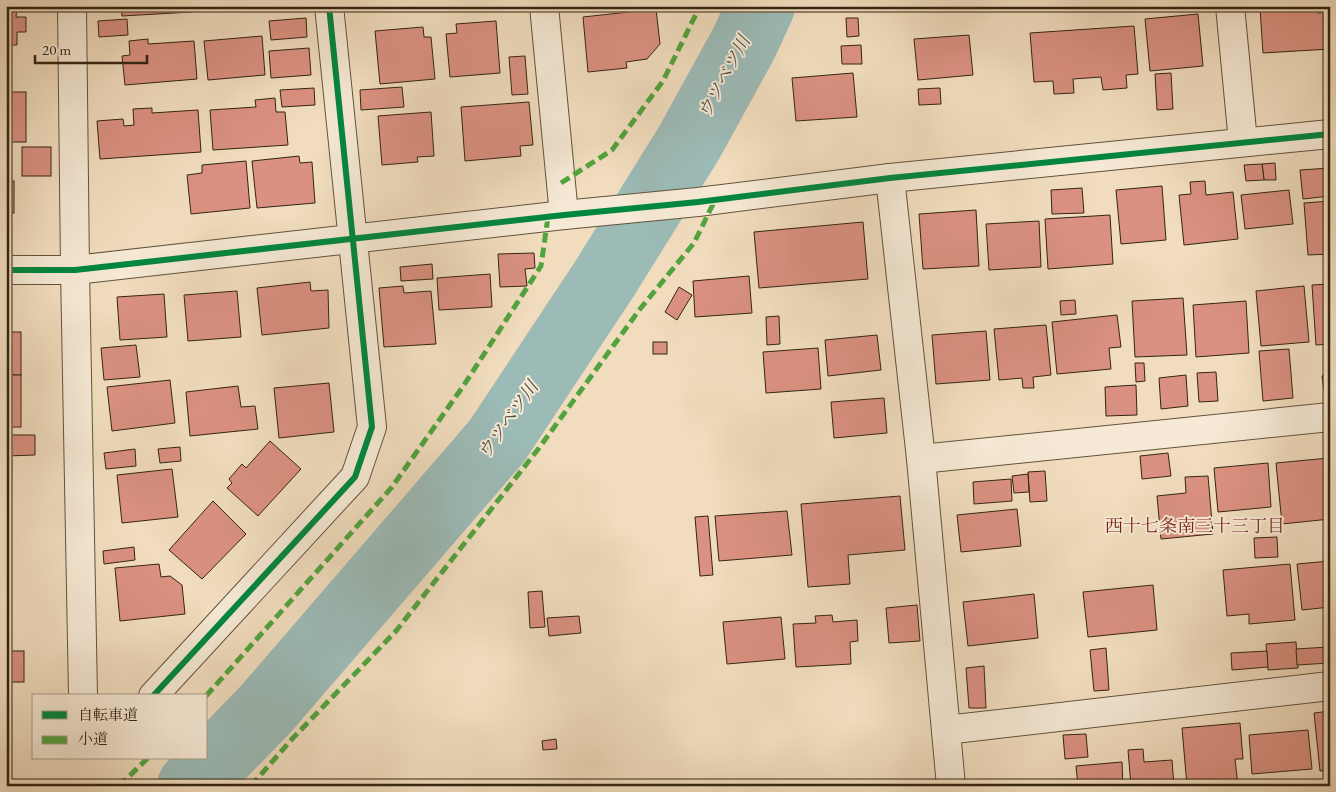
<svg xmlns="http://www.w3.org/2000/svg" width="1336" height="792" viewBox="0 0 1336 792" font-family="'EB Garamond','Noto Serif JP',serif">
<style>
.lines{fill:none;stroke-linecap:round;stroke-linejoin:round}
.river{stroke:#9cbbb7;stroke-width:68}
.building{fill:#db9181;stroke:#332512}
.minor-casing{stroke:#62533d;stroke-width:30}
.minor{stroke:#f6e9d5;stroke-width:28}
.quiet{stroke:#52a33f;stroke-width:5;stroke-dasharray:10 5;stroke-linecap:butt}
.cycleway-casing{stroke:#f6e9d5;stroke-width:9}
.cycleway{stroke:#00873e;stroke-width:6}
.labels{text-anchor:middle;stroke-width:4;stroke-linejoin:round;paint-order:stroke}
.water-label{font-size:18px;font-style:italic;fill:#525244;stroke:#f6e9d5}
.neighbourhood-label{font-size:18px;fill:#7a1f14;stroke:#f6e9d5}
</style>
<rect width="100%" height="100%" fill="#f1ddbe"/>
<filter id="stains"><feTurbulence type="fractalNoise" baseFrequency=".004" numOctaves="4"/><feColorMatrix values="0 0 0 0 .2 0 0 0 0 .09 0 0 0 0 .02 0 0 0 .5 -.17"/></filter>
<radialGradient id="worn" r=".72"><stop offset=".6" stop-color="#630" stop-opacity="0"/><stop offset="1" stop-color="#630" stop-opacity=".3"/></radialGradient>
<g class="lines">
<path class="river" d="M 191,786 L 265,710 L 497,441 L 605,278 L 689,143 L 744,43 L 761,6"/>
</g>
<g class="building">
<path d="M 6,6 L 17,6 L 16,17 L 26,17 L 26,32 L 17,32 L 17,45 L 6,45 Z"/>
<path d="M 121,6 L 192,6 L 192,12 L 122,16 Z"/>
<path d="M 206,6 L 242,6 L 206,9 Z"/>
<path d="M 579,6 L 602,6 L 603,9 L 580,11 Z"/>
<path d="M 1289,6 L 1317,6 L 1318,13 L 1330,12 L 1330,49 L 1263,53 L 1260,8 Z"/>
<path d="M 656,9 L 660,44 L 647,59 L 626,62 L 627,68 L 588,72 L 583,17 Z"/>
<path d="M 1198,14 L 1203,66 L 1150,71 L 1145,19 Z"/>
<path d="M 306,18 L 307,37 L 271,40 L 269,21 Z"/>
<path d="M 846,18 L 858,18 L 859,36 L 847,37 Z"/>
<path d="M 127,19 L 128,35 L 99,37 L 98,21 Z"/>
<path d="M 496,21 L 500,73 L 450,77 L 446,34 L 457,33 L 456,24 Z"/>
<path d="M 1134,26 L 1138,74 L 1126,75 L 1127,88 L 1103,90 L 1101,77 L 1073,79 L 1074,93 L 1054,94 L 1053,81 L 1034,82 L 1030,33 Z"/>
<path d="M 423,27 L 424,37 L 431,37 L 435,79 L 380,84 L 375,31 Z"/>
<path d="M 969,35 L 973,75 L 918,80 L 914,39 Z"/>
<path d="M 262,36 L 265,75 L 208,80 L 204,41 Z"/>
<path d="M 148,39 L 148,44 L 194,41 L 197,79 L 125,85 L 122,56 L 130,55 L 129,41 Z"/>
<path d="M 861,45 L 862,64 L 842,64 L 841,46 Z"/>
<path d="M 309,48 L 311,75 L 271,78 L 269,51 Z"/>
<path d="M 525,56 L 528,94 L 512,95 L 509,57 Z"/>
<path d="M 853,73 L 857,117 L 796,121 L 792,78 Z"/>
<path d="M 1171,73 L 1173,109 L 1157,110 L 1155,74 Z"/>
<path d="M 402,87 L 404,107 L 361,110 L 360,90 Z"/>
<path d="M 314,88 L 315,105 L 282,107 L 280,90 Z"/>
<path d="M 940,88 L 941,104 L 919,105 L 918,89 Z"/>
<rect x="6" y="92" width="20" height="50"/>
<path d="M 275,98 L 276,112 L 285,112 L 288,145 L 213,150 L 210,110 L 256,107 L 255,100 Z"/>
<path d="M 529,102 L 533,145 L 520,146 L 521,156 L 465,161 L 461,107 Z"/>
<path d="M 152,108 L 152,113 L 198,110 L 201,152 L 100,159 L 97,121 L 123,119 L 124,126 L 134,125 L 133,109 Z"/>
<path d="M 431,112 L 434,156 L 417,157 L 418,162 L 382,165 L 378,116 Z"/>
<rect x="22" y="147" width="29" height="29"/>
<path d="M 299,156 L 300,163 L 312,162 L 315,203 L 257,208 L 252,161 Z"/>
<path d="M 246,161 L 250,208 L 191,214 L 187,175 L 202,173 L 202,165 Z"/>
<path d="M 1275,163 L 1276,180 L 1264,180 L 1262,164 Z"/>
<path d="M 1262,164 L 1264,180 L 1246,181 L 1244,165 Z"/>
<path d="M 1330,168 L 1330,196 L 1303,199 L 1300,170 Z"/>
<rect x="6" y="181" width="8" height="32"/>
<path d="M 1205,181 L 1206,195 L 1233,192 L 1238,239 L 1184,245 L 1179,195 L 1191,194 L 1190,182 Z"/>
<path d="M 1162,186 L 1166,240 L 1121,244 L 1116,190 Z"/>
<path d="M 1082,188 L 1084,213 L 1052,214 L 1051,190 Z"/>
<path d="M 1289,190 L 1293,224 L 1245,229 L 1241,195 Z"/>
<path d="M 1330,201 L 1330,254 L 1308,255 L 1304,203 Z"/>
<path d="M 976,210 L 979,266 L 923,269 L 919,214 Z"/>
<path d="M 1110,215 L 1113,264 L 1048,269 L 1045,219 Z"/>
<path d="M 1039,221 L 1041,267 L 989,270 L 986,224 Z"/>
<path d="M 863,222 L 868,279 L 759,288 L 754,232 Z"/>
<path d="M 534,253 L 535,268 L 525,269 L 527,286 L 500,287 L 498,254 Z"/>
<path d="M 432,264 L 433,279 L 401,281 L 400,267 Z"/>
<path d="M 490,274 L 492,307 L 439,310 L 437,278 Z"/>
<path d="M 749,276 L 752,313 L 695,317 L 693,281 Z"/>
<path d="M 310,282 L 311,291 L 328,290 L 329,328 L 262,335 L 257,288 Z"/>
<path d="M 1330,284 L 1330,344 L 1316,345 L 1312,285 Z"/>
<path d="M 403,286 L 404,293 L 431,291 L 436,344 L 384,347 L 379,288 Z"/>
<path d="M 1304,286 L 1309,342 L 1261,346 L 1256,291 Z"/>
<path d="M 679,287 L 692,295 L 677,320 L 665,312 Z"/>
<path d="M 237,291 L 241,337 L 188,341 L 184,295 Z"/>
<path d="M 164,294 L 167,337 L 120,340 L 117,297 Z"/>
<path d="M 1183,298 L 1187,355 L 1135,357 L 1132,301 Z"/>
<path d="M 1075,300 L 1076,314 L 1061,315 L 1060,301 Z"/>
<path d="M 1246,301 L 1249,353 L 1196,357 L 1193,305 Z"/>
<path d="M 1117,315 L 1121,347 L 1109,348 L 1111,369 L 1057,374 L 1052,322 Z"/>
<path d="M 779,316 L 780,344 L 767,345 L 766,317 Z"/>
<path d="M 1046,325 L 1051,375 L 1033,377 L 1034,388 L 1023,388 L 1022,378 L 999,380 L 994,329 Z"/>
<path d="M 986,331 L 990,380 L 936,384 L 932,335 Z"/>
<rect x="6" y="332" width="15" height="43"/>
<path d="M 877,335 L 881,370 L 828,376 L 825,340 Z"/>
<rect x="653" y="342" width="14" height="12"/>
<path d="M 136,345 L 140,377 L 104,380 L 101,348 Z"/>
<path d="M 818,348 L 821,389 L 766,393 L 763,352 Z"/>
<path d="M 1289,349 L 1293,398 L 1263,401 L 1259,351 Z"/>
<path d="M 1135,363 L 1144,363 L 1145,381 L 1136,382 Z"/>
<path d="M 1216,372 L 1218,401 L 1199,402 L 1197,373 Z"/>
<rect x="6" y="375" width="15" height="52"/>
<path d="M 1186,375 L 1188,406 L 1161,409 L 1159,378 Z"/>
<path d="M 1330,375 L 1330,402 L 1326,403 L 1322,376 Z"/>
<path d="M 170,380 L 175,423 L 112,431 L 107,387 Z"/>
<path d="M 329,383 L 334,432 L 279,438 L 274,388 Z"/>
<path d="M 1136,385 L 1137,415 L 1106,416 L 1105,387 Z"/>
<path d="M 238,386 L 241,407 L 255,406 L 258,429 L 190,436 L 186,392 Z"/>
<path d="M 884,398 L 887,433 L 834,438 L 831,402 Z"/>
<path d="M 6,435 L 35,435 L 35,455 L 6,456 Z"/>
<path d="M 270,441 L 301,469 L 258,516 L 227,488 L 232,483 L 229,479 L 242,464 L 246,468 Z"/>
<path d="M 180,447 L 181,461 L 160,463 L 158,449 Z"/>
<path d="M 135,449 L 136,466 L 106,469 L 104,453 Z"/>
<path d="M 1168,453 L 1171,476 L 1142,479 L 1140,456 Z"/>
<path d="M 1329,458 L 1330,519 L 1282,524 L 1276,463 Z"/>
<path d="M 6,461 L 12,461 L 11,509 L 6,509 Z"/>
<path d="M 1268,463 L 1271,507 L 1218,512 L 1214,468 Z"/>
<path d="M 172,469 L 178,517 L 122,523 L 117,475 Z"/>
<path d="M 1045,471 L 1047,501 L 1030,502 L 1028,472 Z"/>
<path d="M 1028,474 L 1029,492 L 1014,493 L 1012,476 Z"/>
<path d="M 1208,476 L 1213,534 L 1161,539 L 1157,496 L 1186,493 L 1185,477 Z"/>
<path d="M 1011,479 L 1012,501 L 974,504 L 973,482 Z"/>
<path d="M 900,496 L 905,550 L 848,555 L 850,584 L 808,587 L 801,504 Z"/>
<path d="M 213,501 L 246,534 L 202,579 L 169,550 Z"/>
<path d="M 1017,509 L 1021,546 L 961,552 L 957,515 Z"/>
<path d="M 787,511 L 792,555 L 719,561 L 715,516 Z"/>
<path d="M 708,516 L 713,575 L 700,576 L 695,517 Z"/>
<path d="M 1277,537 L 1278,557 L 1255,558 L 1254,538 Z"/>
<path d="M 134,547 L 135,560 L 104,564 L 103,551 Z"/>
<path d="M 1330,561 L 1330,607 L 1302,610 L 1297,564 Z"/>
<path d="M 159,564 L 161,577 L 170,576 L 182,585 L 185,614 L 120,621 L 115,568 Z"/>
<path d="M 1290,564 L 1295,620 L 1249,624 L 1249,614 L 1227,616 L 1223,570 Z"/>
<path d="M 1153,585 L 1157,630 L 1088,637 L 1083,592 Z"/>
<path d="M 542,591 L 545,627 L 530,628 L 528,592 Z"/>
<path d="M 1034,594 L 1038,638 L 968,646 L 963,602 Z"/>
<path d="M 917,605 L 920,641 L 889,643 L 886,608 Z"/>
<path d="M 832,615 L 833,622 L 857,620 L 858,641 L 850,642 L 851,664 L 796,667 L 793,624 L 816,623 L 815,616 Z"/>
<path d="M 579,616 L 581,633 L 549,636 L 547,618 Z"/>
<path d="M 781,617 L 785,659 L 727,664 L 723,622 Z"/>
<path d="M 1296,642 L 1298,668 L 1268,670 L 1266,644 Z"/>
<path d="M 1328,647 L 1329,663 L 1297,665 L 1296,649 Z"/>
<path d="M 1106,648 L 1109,690 L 1094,691 L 1090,650 Z"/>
<rect x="6" y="651" width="18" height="31"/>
<path d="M 1267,651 L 1268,667 L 1232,670 L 1231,653 Z"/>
<path d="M 984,666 L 986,708 L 969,708 L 966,668 Z"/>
<path d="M 1330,711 L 1330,770 L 1320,771 L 1314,713 Z"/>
<path d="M 1240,723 L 1243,759 L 1235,759 L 1238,786 L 1187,786 L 1182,728 Z"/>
<path d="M 1308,730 L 1312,769 L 1252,774 L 1249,735 Z"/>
<path d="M 1086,734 L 1088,757 L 1065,759 L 1063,735 Z"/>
<path d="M 556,739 L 557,749 L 543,750 L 542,741 Z"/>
<path d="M 1143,749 L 1144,762 L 1172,760 L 1174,786 L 1131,786 L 1128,750 Z"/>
<path d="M 1122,762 L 1123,786 L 1078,786 L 1076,766 Z"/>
</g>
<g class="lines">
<g class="minor-casing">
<g id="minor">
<path d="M 72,6 L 75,270 L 83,696"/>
<path d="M 544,6 L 564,215"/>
<path d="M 1230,6 L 1243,142"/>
<path d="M 890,178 L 921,459 L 951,786"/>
<path d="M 6,270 L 75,270 L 564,215 L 698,202 L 890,178 L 1330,134"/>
<path d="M 921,459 L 1330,417"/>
<path d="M 153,696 L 355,477 L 372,427 L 329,6"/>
<path d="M 946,730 L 1330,686"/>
</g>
</g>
<use href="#minor" class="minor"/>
<g class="quiet">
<path d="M 561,183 L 612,150 L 663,81 L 700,6"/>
<path d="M 206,696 L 392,487 L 464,385 L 541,266 L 548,217"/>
<path d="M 119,786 L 148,758"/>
<path d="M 251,786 L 292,739 L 396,631 L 539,448 L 640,309 L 694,243 L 715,200"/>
</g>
<g class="cycleway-casing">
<g id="cycleway">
<path d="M 6,270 L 75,270 L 564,215 L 698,202 L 890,178 L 1330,134"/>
<path d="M 153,696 L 355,477 L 372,427 L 329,6"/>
</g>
</g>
<use href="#cycleway" class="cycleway"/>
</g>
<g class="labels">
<g class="water-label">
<text transform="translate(724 77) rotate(-62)" y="6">ウツベツ川</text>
<text transform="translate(508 420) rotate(-55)" y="6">ウツベツ川</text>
</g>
<g class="neighbourhood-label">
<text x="1195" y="532">西十七条南三十三丁目</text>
</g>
</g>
<rect width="1336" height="792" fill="none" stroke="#f1ddbe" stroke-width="25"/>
<rect x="8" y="8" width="1321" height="777" fill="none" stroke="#332512" stroke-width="2.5"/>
<rect x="12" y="12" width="1311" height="767" fill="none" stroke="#332512"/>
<rect x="32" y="694" width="175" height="65" fill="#f6e9d5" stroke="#a89b87"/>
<rect x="42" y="711" width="25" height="8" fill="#00873e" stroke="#a89b87"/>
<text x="78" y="720" font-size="15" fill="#332512">自転車道</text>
<rect x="42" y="736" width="25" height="8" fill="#52a33f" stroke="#a89b87"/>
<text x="78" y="744" font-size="15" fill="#332512">小道</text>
<path d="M35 55v8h112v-8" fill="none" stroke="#332512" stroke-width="2.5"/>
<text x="42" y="55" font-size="15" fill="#332512" stroke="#f6e9d5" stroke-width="4" paint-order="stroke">20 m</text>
<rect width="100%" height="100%" filter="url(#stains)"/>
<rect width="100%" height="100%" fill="url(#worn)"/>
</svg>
